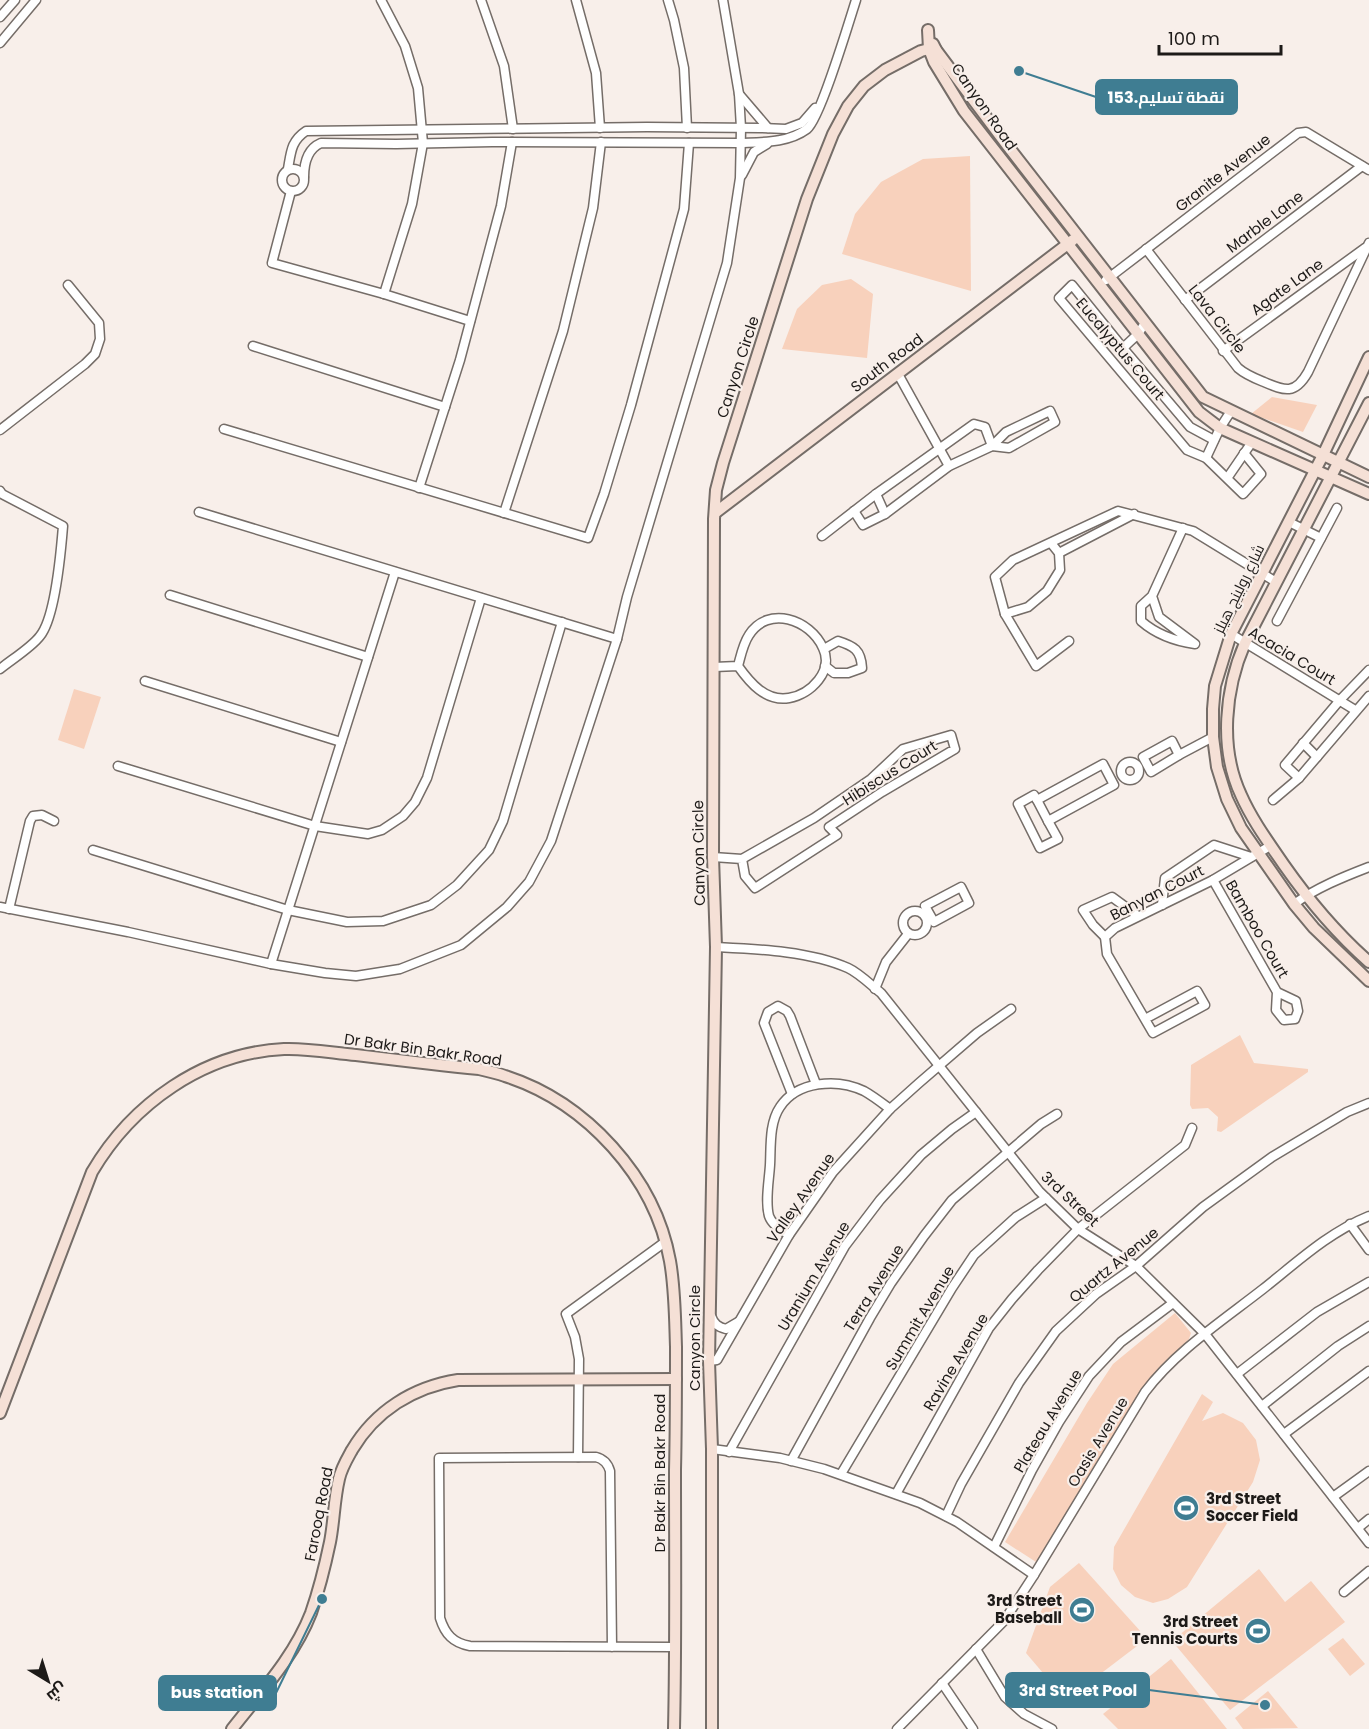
<svg xmlns="http://www.w3.org/2000/svg" width="1369" height="1729" viewBox="0 0 1369 1729" font-family="Poppins,Cairo,sans-serif">
<style>
.green{fill:#f8d1bc}
.lines{fill:none;stroke-linecap:round;stroke-linejoin:round}
.street-casing{stroke:#756d68;stroke-width:11}
.secondary-casing{stroke:#756d68;stroke-width:14}
.street{stroke:#fff;stroke-width:8}
.secondary{stroke:#f5e0d6;stroke-width:10}
.labels{text-anchor:middle;stroke-width:4.5;stroke-linejoin:round;paint-order:stroke}
.street-label{font-size:15px;fill:#1d1a18;stroke:#f8efea}
.poi-label{font-size:15px;font-weight:bold;fill:#1d1a18;stroke:#f8efea;text-anchor:end}
.leader{fill:none;stroke:#3f7d92;stroke-width:2}
.callout-dot{fill:#3f7d92;stroke:#f8efea;stroke-width:2}
.callout{fill:#3f7d92;stroke:#3f7d92;stroke-width:2}
.callout-label{font-size:16px;text-anchor:middle;font-weight:bold;fill:#fff}
</style>
<rect width="100%" height="100%" fill="#f8efea"/>
<g class="green">
<path d="M 970,156 L 971,291 L 842,254 L 855,214 L 881,182 L 923,159 Z"/>
<path d="M 851,279 L 873,294 L 867,358 L 782,349 L 797,309 L 822,285 Z"/>
<path d="M 1272,397 L 1317,405 L 1303,432 L 1251,414 Z"/>
<path d="M 74,689 L 101,697 L 84,749 L 58,740 Z"/>
<path d="M 1240,1035 L 1254,1063 L 1308,1069 L 1308,1072 L 1221,1132 L 1217,1131 L 1218,1117 L 1208,1108 L 1192,1109 L 1190,1105 L 1191,1065 Z"/>
<path d="M 1175,1313 L 1191,1333 L 1189,1339 L 1148,1381 L 1036,1562 L 1005,1542 L 1087,1403 L 1113,1364 Z"/>
<path d="M 1202,1394 L 1213,1402 L 1202,1421 L 1223,1413 L 1243,1423 L 1256,1440 L 1260,1460 L 1253,1482 L 1187,1587 L 1168,1599 L 1153,1603 L 1135,1597 L 1121,1585 L 1113,1569 L 1114,1547 Z"/>
<path d="M 1079,1563 L 1142,1633 L 1141,1643 L 1066,1700 L 1026,1653 L 1050,1587 Z"/>
<path d="M 1259,1569 L 1285,1602 L 1311,1581 L 1345,1622 L 1230,1710 L 1172,1641 Z"/>
<path d="M 1343,1638 L 1365,1664 L 1350,1676 L 1328,1649 Z"/>
<path d="M 1171,1659 L 1227,1729 L 1118,1729 L 1103,1714 Z"/>
<path d="M 1268,1691 L 1298,1728 L 1243,1729 L 1235,1718 Z"/>
</g>
<g class="lines">
<g class="street-casing">
<g id="street">
<path d="M 381,0 L 405,46 L 418,88 L 423,143 L 412,204 L 384,294"/>
<path d="M 481,0 L 504,66 L 513,129"/>
<path d="M 576,0 L 596,73 L 600,128"/>
<path d="M 668,0 L 674,20 L 684,68 L 687,128"/>
<path d="M 0,17 L 15,0"/>
<path d="M 0,43 L 36,0"/>
<path d="M 739,94 L 768,128"/>
<circle cx="293" cy="180" r="11"/>
<path d="M 288,169 C 291,152 291,141 306,131 L 647,127 L 761,128 L 786,129 L 802,123 L 815,108"/>
<path d="M 742,175 L 754,152 L 767,144"/>
<path d="M 304,177 C 304,163 307,149 321,143 L 396,144 L 492,142 L 740,143 C 763,142 788,143 807,129 C 820,119 849,22 856,0"/>
<path d="M 291,191 L 272,263 L 384,294 L 470,321"/>
<path d="M 1146,249 L 1238,368 C 1246,375 1254,378 1264,382 C 1285,391 1295,395 1308,372 L 1369,243"/>
<path d="M 1106,280 L 1298,133 L 1306,132 L 1369,170"/>
<path d="M 1185,300 L 1362,166"/>
<path d="M 253,346 L 445,407"/>
<path d="M 1123,348 L 1138,334 L 1145,323"/>
<path d="M 1223,351 L 1365,248"/>
<path d="M 898,374 L 949,466"/>
<path d="M 224,429 L 588,538 L 604,494 L 631,405 L 684,209 L 689,143"/>
<path d="M 0,430 L 85,364 L 95,354 L 100,339 L 99,323 L 68,285"/>
<path d="M 1214,440 L 1190,427 L 1123,348 L 1072,285 L 1059,298 L 1187,450 L 1206,458 L 1243,494 L 1261,474 L 1244,453"/>
<path d="M 1206,458 L 1220,428 L 1231,411"/>
<path d="M 1228,477 L 1252,442"/>
<path d="M 419,488 L 460,360 L 501,206 L 512,142"/>
<path d="M 0,491 L 2,494 L 63,526 C 61,551 55,618 40,636 C 32,647 11,660 0,669"/>
<path d="M 876,494 L 885,514"/>
<path d="M 854,511 L 863,525 L 885,514 L 949,466 L 992,446 L 1006,432 L 1050,411 L 1055,422 L 1009,448 L 992,446"/>
<path d="M 199,512 L 617,639"/>
<path d="M 504,513 L 563,331 L 593,208 L 601,142"/>
<path d="M 1289,522 L 1321,538"/>
<path d="M 822,536 L 876,494 L 974,424 L 985,427 L 992,446"/>
<path d="M 1059,553 L 1134,514"/>
<path d="M 170,595 L 368,657"/>
<path d="M 1152,596 L 1159,617 L 1195,644 C 1174,641 1157,635 1141,621 L 1141,606 L 1152,596 L 1183,528"/>
<path d="M 1005,614 L 1028,607 L 1047,591 L 1060,570 L 1059,553 L 1051,543"/>
<path d="M 1277,621 L 1337,508"/>
<path d="M 1231,634 L 1355,710"/>
<path d="M 1069,641 L 1036,666 L 1005,614 L 995,577 L 1013,560 L 1118,511 L 1193,531 L 1276,582"/>
<path d="M 824,649 L 838,641 C 854,646 861,650 862,668 L 848,673 L 834,673 L 825,666"/>
<path d="M 714,667 L 738,666 C 750,683 766,702 789,698 C 811,694 834,671 823,648 C 810,619 768,605 749,635 C 743,644 741,655 738,666"/>
<path d="M 145,681 L 341,742"/>
<path d="M 1172,741 L 1179,755 L 1151,772 L 1143,757 Z"/>
<path d="M 1303,743 L 1317,757"/>
<path d="M 1179,755 L 1213,737"/>
<circle cx="1130" cy="771" r="9"/>
<path d="M 1103,764 L 1114,785 L 1048,821 L 1037,800 Z"/>
<path d="M 118,766 L 315,826 L 368,834 L 382,830 L 403,816 L 415,802 L 427,778 L 481,598"/>
<path d="M 1299,778 L 1285,765 L 1340,700 L 1369,670"/>
<path d="M 1037,800 L 1034,795 L 1018,804 L 1040,848 L 1058,839 L 1048,821"/>
<path d="M 1273,800 L 1299,778 L 1369,696"/>
<path d="M 93,850 L 288,910 L 347,922 L 383,921 L 431,905 L 457,885 L 489,850 L 503,821 L 562,622"/>
<path d="M 713,857 L 742,859 L 745,876 L 755,888 L 837,835 L 829,827 L 882,792 L 955,749 L 951,735 L 903,749 L 871,779 L 814,818 L 742,859"/>
<path d="M 1213,880 L 1277,992 L 1276,1010 L 1284,1020 L 1295,1019 L 1298,1011 L 1296,1001 L 1277,992"/>
<path d="M 961,887 L 969,903 L 934,922 L 925,906 Z"/>
<path d="M 1294,904 C 1316,888 1343,877 1369,867"/>
<path d="M 1162,905 L 1165,878 L 1214,845 L 1251,857"/>
<path d="M 0,907 L 128,932 L 271,964 L 325,973 L 356,976 L 400,969 L 461,945 L 507,907 L 529,882 L 551,841 L 617,639 L 627,597 L 727,263 L 740,178 L 741,128 L 739,94 L 723,0"/>
<path d="M 9,909 L 30,821 L 33,816 L 42,815 L 54,821"/>
<circle cx="915" cy="923" r="12"/>
<path d="M 1105,937 L 1093,925 L 1083,910 L 1112,897 L 1138,916"/>
<path d="M 716,947 C 757,949 810,951 848,968 C 859,973 871,985 881,993 L 1039,1191 L 1078,1229 L 1136,1266 L 1205,1334 L 1369,1543"/>
<path d="M 271,964 L 395,572"/>
<path d="M 875,989 L 886,962 L 908,934"/>
<path d="M 1145,1019 L 1197,991 L 1205,1005 L 1153,1033 L 1107,954 L 1105,937 L 1115,928 L 1213,880 L 1270,846"/>
<path d="M 792,1094 L 764,1023 L 768,1012 L 778,1006 L 787,1011 L 790,1016 L 816,1084"/>
<path d="M 1350,1224 L 1369,1250"/>
<path d="M 789,1235 C 782,1230 772,1225 769,1216 C 765,1201 769,1181 770,1165 C 771,1147 769,1123 780,1107 C 797,1081 837,1078 864,1091 C 873,1096 882,1103 890,1109"/>
<path d="M 711,1316 C 714,1324 718,1327 726,1329 L 738,1322"/>
<path d="M 709,1361 L 717,1360 L 789,1235 L 833,1172 L 890,1109 L 919,1083 L 977,1033 L 1011,1009"/>
<path d="M 1237,1374 L 1317,1312 L 1369,1282"/>
<path d="M 1262,1406 L 1338,1346 L 1369,1326"/>
<path d="M 1284,1434 L 1369,1371"/>
<path d="M 712,1449 L 780,1458 L 824,1469 L 920,1503 L 957,1522 L 1034,1575"/>
<path d="M 729,1452 L 845,1246 L 880,1200 L 921,1155 L 952,1129 L 976,1112"/>
<path d="M 578,1457 L 579,1359 L 575,1337 L 566,1314 L 665,1242"/>
<path d="M 791,1461 L 870,1318 L 891,1283 L 924,1236 L 952,1200 L 1041,1124 L 1057,1114"/>
<path d="M 841,1474 L 952,1288 L 974,1255 L 1016,1217 L 1046,1198"/>
<path d="M 896,1494 L 989,1328 L 1012,1299 L 1038,1270 L 1078,1229 L 1185,1145 L 1192,1128"/>
<path d="M 1333,1497 L 1369,1471"/>
<path d="M 946,1516 L 961,1484 L 1019,1383 L 1056,1331 L 1096,1294 L 1136,1266 L 1203,1207 L 1272,1157 L 1347,1112 L 1369,1103"/>
<path d="M 1358,1528 L 1369,1519"/>
<path d="M 994,1547 L 1032,1470 L 1059,1422 L 1089,1376 L 1121,1342 L 1173,1303"/>
<path d="M 1344,1592 L 1369,1571"/>
<path d="M 612,1647 L 610,1471 C 608,1464 604,1459 596,1457 L 439,1458 L 440,1618 C 445,1634 453,1643 470,1646 L 674,1647"/>
<path d="M 976,1649 L 1005,1697 L 1024,1714 L 1052,1729"/>
<path d="M 942,1683 L 973,1729"/>
<path d="M 897,1729 L 1004,1621 L 1034,1575 L 1145,1392 C 1176,1351 1222,1321 1263,1289 C 1296,1263 1329,1232 1369,1216"/>
</g>
</g>
<g class="secondary-casing">
<g id="secondary">
<path d="M 928,30 L 929,49 L 934,62 L 964,111 L 1199,412 L 1220,428 L 1369,494"/>
<path d="M 933,44 L 936,50 L 1007,145 L 1203,397 L 1369,477"/>
<path d="M 1369,357 L 1323,455 L 1231,634 L 1215,686 L 1213,709 L 1213,737 L 1217,767 L 1227,799 L 1241,828 L 1294,904 L 1314,928 L 1369,981"/>
<path d="M 1369,403 L 1245,643 C 1225,689 1219,748 1241,795 C 1252,820 1269,843 1284,865 C 1310,902 1335,932 1369,962"/>
<path d="M 715,513 L 1073,240"/>
<path d="M 0,1413 L 92,1172 C 132,1104 203,1053 284,1049 C 308,1048 333,1053 356,1055 C 397,1060 438,1065 479,1069 C 488,1071 497,1073 505,1076 C 586,1102 655,1177 670,1261 C 675,1289 675,1318 676,1347 C 676,1388 676,1429 675,1470 C 675,1556 676,1643 674,1729"/>
<path d="M 232,1729 C 261,1692 294,1657 311,1613 C 319,1590 325,1566 330,1542 C 334,1522 334,1500 339,1479 C 341,1469 347,1459 352,1450 C 375,1411 413,1387 458,1380 L 676,1379"/>
<path d="M 712,1729 L 712,1449 L 709,1361 L 716,947 L 713,857 L 714,519 L 716,490 L 723,463 L 807,199 L 833,134 L 848,106 L 864,86 L 885,70 L 921,51 L 929,49 L 936,50"/>
</g>
</g>
<use href="#street" class="street"/>
<use href="#secondary" class="secondary"/>
</g>
<defs>
<g id="stadium-disc" transform="scale(1.35)"><circle r="9.5" fill="#3f7d92" stroke="#f8efea"/><path d="M0-5a6.5 5 0 1 0 0 10a6.5 5 0 1 0 0-10ZM-3.5-1.8h7v3.6h-7Z" fill="#fff"/></g>
</defs>
<g fill-rule="evenodd">
<use href="#stadium-disc" x="1186" y="1508"/>
<use href="#stadium-disc" x="1082" y="1610"/>
<use href="#stadium-disc" x="1258" y="1631"/>
</g>
<g class="labels">
<g class="street-label">
<text transform="translate(984 107) rotate(55)" y="5">Canyon Road</text>
<text transform="translate(1223 173) rotate(-38)" y="5">Granite Avenue</text>
<text transform="translate(1265 222) rotate(-37)" y="5">Marble Lane</text>
<text transform="translate(1287 287) rotate(-36)" y="5">Agate Lane</text>
<text transform="translate(1217 319) rotate(52)" y="5">Lava Circle</text>
<text transform="translate(1120 349) rotate(50)" y="5">Eucalyptus Court</text>
<text transform="translate(887 363) rotate(-37)" y="5">South Road</text>
<text transform="translate(738 367) rotate(-72)" y="5">Canyon Circle</text>
<text transform="translate(1239 589) rotate(-64)" y="5">شارع رولينج هيلز</text>
<text transform="translate(1292 656) rotate(31)" y="5">Acacia Court</text>
<text transform="translate(890 773) rotate(-32)" y="5">Hibiscus Court</text>
<text transform="translate(699 853) rotate(-91)" y="5">Canyon Circle</text>
<text transform="translate(1157 893) rotate(-27)" y="5">Banyan Court</text>
<text transform="translate(1257 929) rotate(60)" y="5">Bamboo Court</text>
<text transform="translate(423 1050) rotate(8)" y="5">Dr Bakr Bin Bakr Road</text>
<text transform="translate(801 1198) rotate(-55)" y="5">Valley Avenue</text>
<text transform="translate(1070 1199) rotate(43)" y="5">3rd Street</text>
<text transform="translate(1114 1265) rotate(-39)" y="5">Quartz Avenue</text>
<text transform="translate(814 1276) rotate(-59)" y="5">Uranium Avenue</text>
<text transform="translate(874 1288) rotate(-58)" y="5">Terra Avenue</text>
<text transform="translate(920 1318) rotate(-59)" y="5">Summit Avenue</text>
<text transform="translate(695 1338) rotate(-90)" y="5">Canyon Circle</text>
<text transform="translate(956 1362) rotate(-59)" y="5">Ravine Avenue</text>
<text transform="translate(1048 1421) rotate(-59)" y="5">Plateau Avenue</text>
<text transform="translate(1098 1442) rotate(-59)" y="5">Oasis Avenue</text>
<text transform="translate(660 1473) rotate(-90)" y="5">Dr Bakr Bin Bakr Road</text>
<text transform="translate(319 1514) rotate(-79)" y="5">Farooq Road</text>
</g>
<g class="poi-label">
<text x="1206" y="1504" text-anchor="start">3rd Street<tspan x="1206" dy="17">Soccer Field</tspan></text>
<text x="1062" y="1606">3rd Street<tspan x="1062" dy="17">Baseball</tspan></text>
<text x="1238" y="1627">3rd Street<tspan x="1238" dy="17">Tennis Courts</tspan></text>
</g>
</g>
<path class="leader" d="M1019 71L1096 97M1265 1705L1149 1690M322 1599L276 1693"/>
<g class="callout-dot">
<circle cx="1019" cy="71" r="6"/>
<circle cx="1265" cy="1705" r="6"/>
<circle cx="322" cy="1599" r="6"/>
</g>
<g class="callout">
<rect x="1096" y="80" width="141" height="34" rx="6"/>
<rect x="1006" y="1673" width="143" height="34" rx="6"/>
<rect x="159" y="1676" width="117" height="34" rx="6"/>
</g>
<g class="callout-label">
<text x="1166" y="103">نقطة تسليم.153</text>
<text x="1078" y="1696">3rd Street Pool</text>
<text x="217" y="1698">bus station</text>
</g>
<g transform="translate(48 1681) rotate(142)" stroke="#f8efea" stroke-width="4.5" paint-order="stroke">
<path d="M0-4.5L10 22L0 15L-10 22Z" fill="#1d1a18"/>
<text y="-9" font-size="16" font-weight="bold" text-anchor="middle" fill="#1d1a18">ش</text>
</g>
<path d="M1159 45v9h122v-9" fill="none" stroke="#1d1a18" stroke-width="3"/>
<text x="1168" y="45" font-size="18" fill="#1d1a18" stroke="#f8efea" stroke-width="4.5" paint-order="stroke">100 m</text>
</svg>
